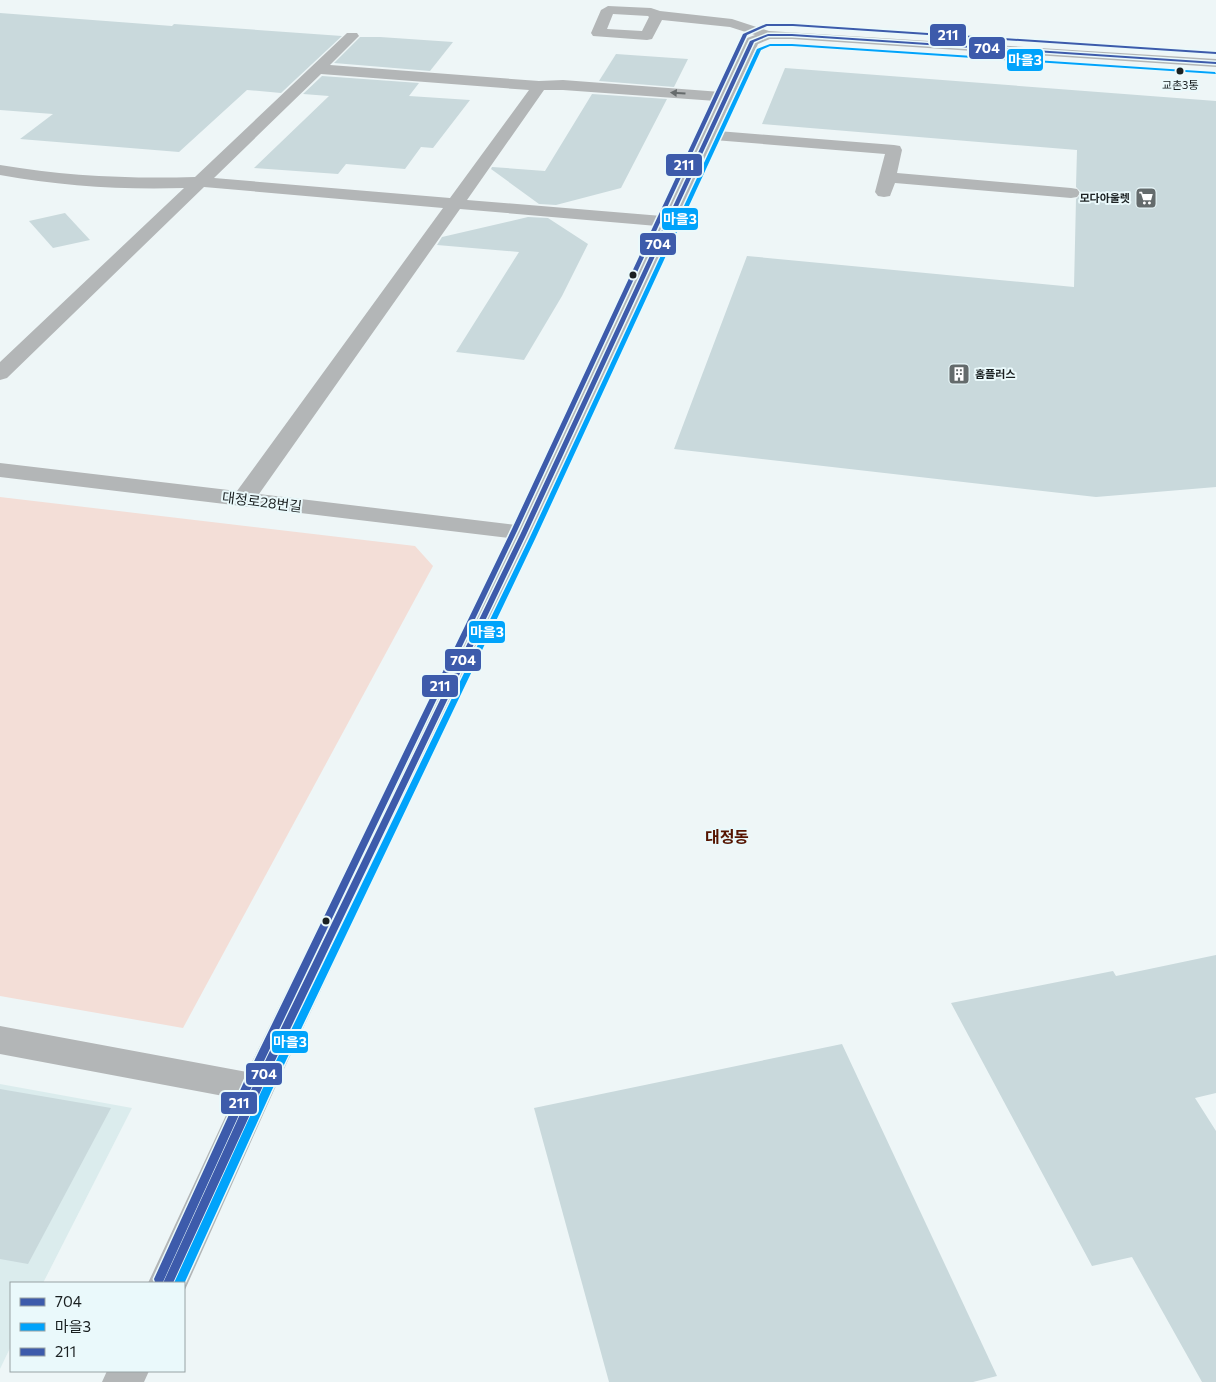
<svg xmlns="http://www.w3.org/2000/svg" width="1216" height="1382" viewBox="0 0 1216 1382" font-family="Commissioner,'Noto Sans KR',sans-serif">
<style>
.built{fill:#dbeced}
.green{fill:#f3ded7}
.building{fill:#c9d9dc}
.lines{fill:none;stroke-linecap:round;stroke-linejoin:round}
.minor{fill:#b3b6b7;fill-rule:evenodd}
.bus-1-casing{stroke:#eaf9fb;stroke-width:3}
.bus-2-casing{stroke:#eaf9fb;stroke-width:3}
.bus-3-casing{stroke:#eaf9fb;stroke-width:3}
.bus-1{fill:#3d5bab;fill-rule:evenodd}
.bus-2{fill:#00a3fb;fill-rule:evenodd}
.bus-3{fill:#3d5bab;fill-rule:evenodd}
.oneway{fill:#666b6c}
.bus-dot{fill:#1a2021;stroke:#eaf9fb;stroke-width:2}
.labels{text-anchor:middle;stroke-width:4;stroke-linejoin:round;paint-order:stroke}
.far-bus-label{font-size:11px;fill:#1a2021;stroke:#eaf9fb}
.far-poi-label{font-size:11px;font-weight:bold;fill:#1a2021;stroke:#eaf9fb;text-anchor:end}
.street-label{font-size:14px;fill:#1a2021;stroke:#eaf9fb}
.quarter-label{font-size:16px;font-weight:bold;fill:#551400;stroke:#eaf9fb}
.line-badge{stroke:#eaf9fb;stroke-width:2}
.badge-label{font-size:14px;text-anchor:middle;font-weight:bold;fill:#fff}
</style>
<rect width="100%" height="100%" fill="#eef6f7"/>
<path class="built" d="M 0,1084 L 132,1108 L 43,1283 L 11,1283 L 11,1346 L 0,1369 Z"/>
<path class="green" d="M 0,497 L 415,546 L 433,566 L 183,1028 L 0,996 Z"/>
<g class="building">
<path d="M 0,13 L 172,26 L 174,24 L 342,36 L 281,93 L 247,90 L 179,152 L 20,139 L 53,114 L 0,110 Z"/>
<path d="M 360,37 L 380,37 L 453,42 L 430,71 L 334,63 Z"/>
<path d="M 616,54 L 688,59 L 674,87 L 599,81 Z"/>
<path d="M 785,68 L 1216,101 L 1216,487 L 1096,497 L 674,449 L 747,256 L 1074,287 L 1076,199 L 1082,193 L 1076,187 L 1077,150 L 762,124 Z"/>
<path d="M 322,76 L 419,83 L 409,96 L 470,100 L 433,148 L 421,147 L 405,169 L 346,164 L 338,174 L 254,168 L 329,96 L 303,94 Z"/>
<path d="M 592,94 L 667,99 L 621,188 L 556,205 L 539,204 L 491,169 L 492,167 L 545,171 Z"/>
<path d="M 65,213 L 90,240 L 53,248 L 29,221 Z"/>
<path d="M 528,217 L 548,218 L 588,244 L 562,296 L 524,360 L 456,352 L 519,252 L 437,245 L 442,237 Z"/>
<path d="M 1216,955 L 1216,1093 L 1195,1098 L 1216,1131 L 1216,1382 L 1202,1382 L 1132,1257 L 1092,1266 L 951,1003 L 1113,971 L 1116,976 Z"/>
<path d="M 842,1044 L 997,1376 L 973,1382 L 609,1382 L 534,1108 Z"/>
<path d="M 0,1089 L 111,1108 L 28,1264 L 0,1259 Z"/>
</g>
<g class="lines">
<g class="minor">
<path d="M 608,6 L 651,8 L 660,11 L 732,19 L 769,31 L 1216,59 L 1216,67 L 792,39 L 770,39 L 758,44 L 718,131 L 894,145 L 900,146 L 902,150 L 897,173 L 1071,188 L 1077,189 L 1080,193 L 1077,197 L 1071,198 L 895,183 L 890,196 L 884,197 L 878,196 L 875,192 L 885,154 L 714,140 L 536,533 L 275,1088 L 184,1292 L 184,1283 L 148,1283 L 234,1098 L 0,1054 L 0,1026 L 247,1072 L 509,538 L 0,477 L 0,463 L 237,491 L 443,208 L 204,187 L 7,378 L 0,380 L 0,362 L 184,188 C 123,190 61,186 0,175 L 0,165 C 65,176 130,179 195,177 L 347,33 L 357,33 L 359,36 L 330,65 L 539,81 L 563,80 L 721,92 L 745,41 L 747,38 L 755,35 L 730,27 L 662,20 L 652,39 L 647,40 L 593,36 L 591,33 L 601,10 ZM 613,14 L 648,16 L 649,17 L 642,31 L 607,29 ZM 321,74 L 529,90 L 450,198 L 214,178 ZM 544,90 L 563,90 L 716,101 L 662,216 L 467,200 ZM 460,209 L 657,226 L 516,525 L 259,494 Z"/>
<path d="M 107,1371 L 149,1371 L 144,1382 L 102,1382 Z"/>
</g>
<g class="bus-1-casing">
<path id="bus-1" d="M 768,34 L 792,34 L 1216,62 L 1216,64 L 792,36 L 768,36 L 754,42 L 527,533 L 262,1088 L 173,1283 L 163,1283 L 252,1088 L 521,533 L 750,41 Z"/>
</g>
<g class="bus-2-casing">
<path id="bus-2" d="M 770,44 L 792,44 L 1215,72 L 1216,74 L 792,46 L 770,46 L 761,50 L 536,537 L 271,1092 L 184,1284 L 184,1283 L 174,1283 L 261,1092 L 530,537 L 757,49 Z"/>
</g>
<g class="bus-3-casing">
<path id="bus-3" d="M 766,24 L 793,24 L 1216,52 L 1216,54 L 793,26 L 767,26 L 747,35 L 518,529 L 253,1084 L 163,1282 L 155,1282 L 154,1279 L 243,1084 L 512,529 L 743,34 Z"/>
</g>
<use href="#bus-1" class="bus-1"/>
<use href="#bus-2" class="bus-2"/>
<use href="#bus-3" class="bus-3"/>
</g>
<defs><path id="oneway-solid" d="M-6-.8H1V-3.2L6.5 0L1 3.2V.8H-6Z" transform="scale(1.25)"/></defs>
<use class="oneway" href="#oneway-solid" transform="translate(678 93) rotate(-176)"/>
<defs>
<g id="supermarket-square" transform="scale(1.125)"><rect x="-9" y="-9" width="18" height="18" rx="4" fill="#646b6c" stroke="#eaf9fb"/><path d="M-6-5.5h2.5l.6 2H6L4.5 2H-2.5L-4.4-4H-6ZM-1.5 3.2a1.3 1.3 0 1 0 .1 0ZM3 3.2a1.3 1.3 0 1 0 .1 0Z" fill="#fff"/></g>
<g id="building-square" transform="scale(1.125)"><rect x="-9" y="-9" width="18" height="18" rx="4" fill="#646b6c" stroke="#eaf9fb"/><path d="M-4-6H4V6H1V3H-1V6H-4ZM-2.5-4.3h1.7v1.8h-1.7ZM.8-4.3h1.7v1.8H.8ZM-2.5-1h1.7V.8h-1.7ZM.8-1h1.7V.8H.8Z" fill="#fff"/></g>
</defs>
<g fill-rule="evenodd">
<use href="#supermarket-square" x="1146" y="198"/>
<use href="#building-square" x="959" y="374"/>
</g>
<g class="bus-dot">
<circle cx="1180" cy="71" r="4.5"/>
<circle cx="633" cy="275" r="4.5"/>
<circle cx="326" cy="921" r="4.5"/>
</g>
<g class="labels">
<g class="far-bus-label">
<text x="1180" y="89">교촌3통</text>
</g>
<g class="far-poi-label">
<text x="1130" y="202">모다아울렛</text>
<text x="975" y="378" text-anchor="start">홈플러스</text>
</g>
<g class="street-label">
<text transform="translate(262 502) rotate(7)" y="5">대정로28번길</text>
</g>
<g class="quarter-label">
<text x="727" y="843">대정동</text>
</g>
</g>
<g class="line-badge">
<rect x="929" y="23" width="38" height="24" rx="5" fill="#3d5bab"/>
<rect x="968" y="36" width="38" height="24" rx="5" fill="#3d5bab"/>
<rect x="1006" y="48" width="38" height="24" rx="5" fill="#00a3fb"/>
<rect x="665" y="153" width="38" height="24" rx="5" fill="#3d5bab"/>
<rect x="661" y="207" width="38" height="24" rx="5" fill="#00a3fb"/>
<rect x="639" y="232" width="38" height="24" rx="5" fill="#3d5bab"/>
<rect x="468" y="620" width="38" height="24" rx="5" fill="#00a3fb"/>
<rect x="444" y="648" width="38" height="24" rx="5" fill="#3d5bab"/>
<rect x="421" y="674" width="38" height="24" rx="5" fill="#3d5bab"/>
<rect x="271" y="1030" width="38" height="24" rx="5" fill="#00a3fb"/>
<rect x="245" y="1062" width="38" height="24" rx="5" fill="#3d5bab"/>
<rect x="220" y="1091" width="38" height="24" rx="5" fill="#3d5bab"/>
</g>
<g class="badge-label">
<text x="948" y="40">211</text>
<text x="987" y="53">704</text>
<text x="1025" y="65">마을3</text>
<text x="684" y="170">211</text>
<text x="680" y="224">마을3</text>
<text x="658" y="249">704</text>
<text x="487" y="637">마을3</text>
<text x="463" y="665">704</text>
<text x="440" y="691">211</text>
<text x="290" y="1047">마을3</text>
<text x="264" y="1079">704</text>
<text x="239" y="1108">211</text>
</g>
<rect x="10" y="1282" width="175" height="90" fill="#eaf9fb" stroke="#97a2a4"/>
<rect x="20" y="1298" width="25" height="8" fill="#3d5bab" stroke="#97a2a4"/>
<text x="55" y="1307" font-size="15" fill="#1a2021">704</text>
<rect x="20" y="1323" width="25" height="8" fill="#00a3fb" stroke="#97a2a4"/>
<text x="55" y="1332" font-size="15" fill="#1a2021">마을3</text>
<rect x="20" y="1348" width="25" height="8" fill="#3d5bab" stroke="#97a2a4"/>
<text x="55" y="1357" font-size="15" fill="#1a2021">211</text>
</svg>
